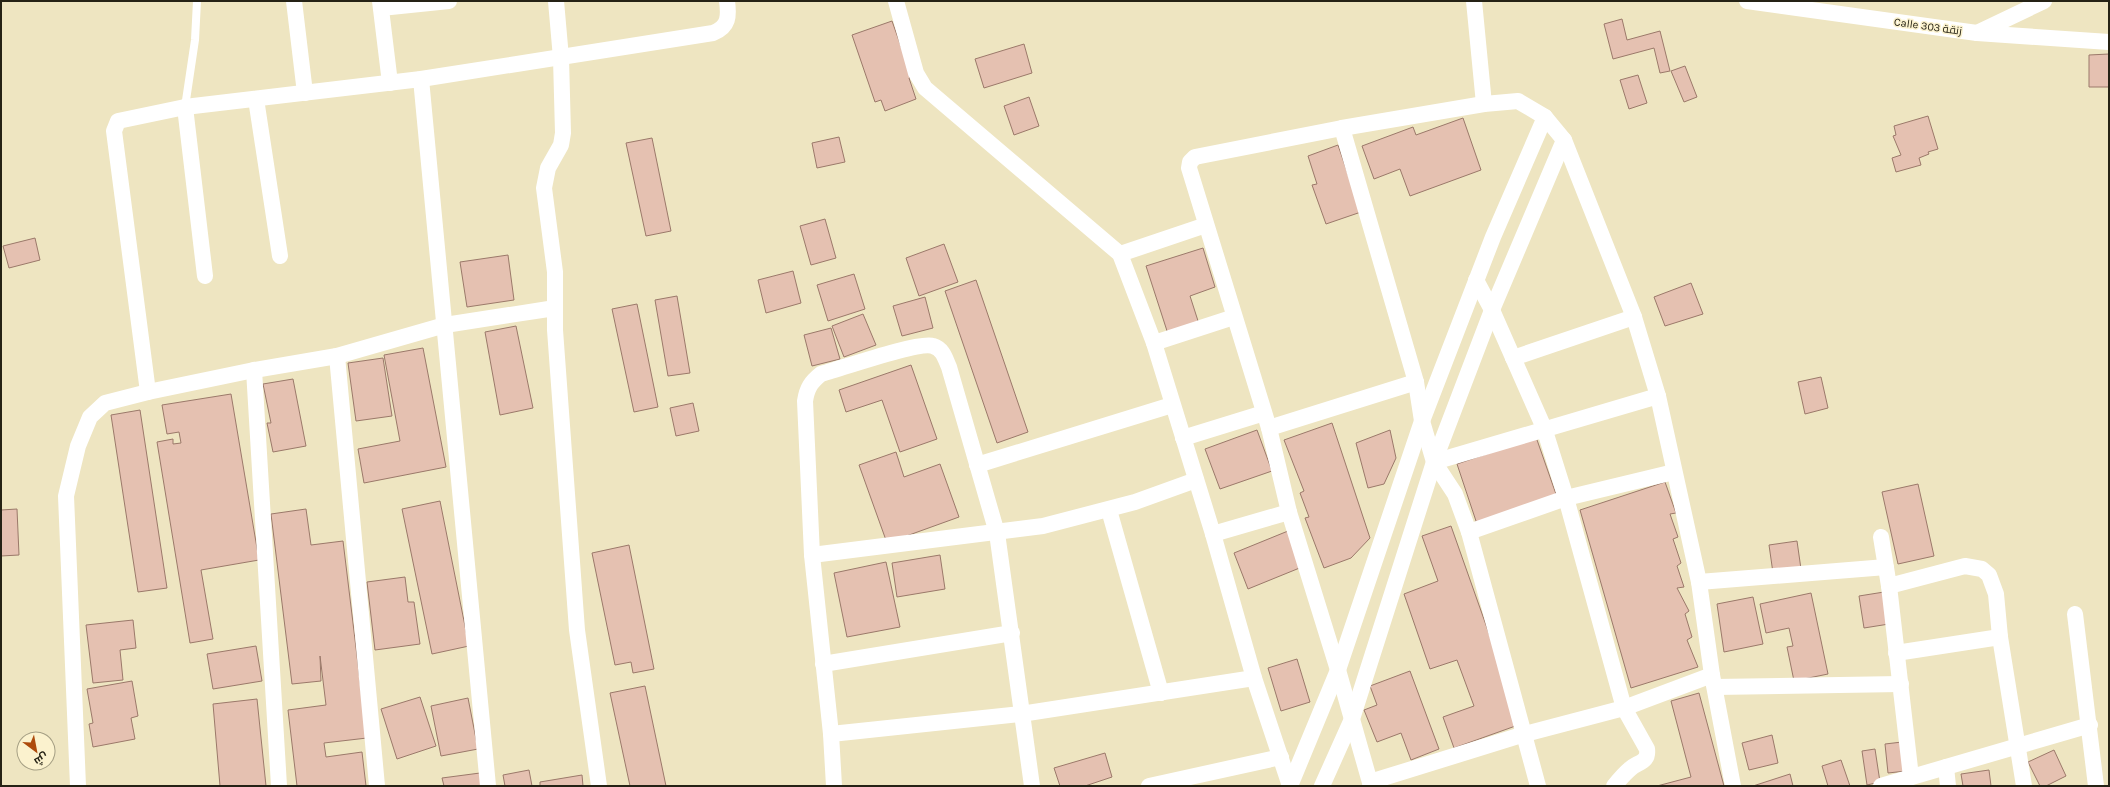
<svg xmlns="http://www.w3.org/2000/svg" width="2110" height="787" viewBox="0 0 2110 787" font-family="Karla,Cairo,sans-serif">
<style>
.building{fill:#e5c1b1;stroke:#9b796a}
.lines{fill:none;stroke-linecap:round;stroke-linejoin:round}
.lane{stroke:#fff;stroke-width:8}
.street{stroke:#fff;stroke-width:16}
.labels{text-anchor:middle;stroke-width:3;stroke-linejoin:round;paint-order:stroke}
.street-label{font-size:11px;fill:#252215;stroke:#fbf2ce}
</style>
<rect width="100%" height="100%" fill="#eee5c1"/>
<g class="building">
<path d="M 1622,19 L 1627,40 L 1660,31 L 1670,71 L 1660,73 L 1654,48 L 1613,59 L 1604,24 Z"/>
<path d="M 892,21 L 912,77 L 909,78 L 916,99 L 885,111 L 881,100 L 875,102 L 852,35 Z"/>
<path d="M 1024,44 L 1032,73 L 984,88 L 975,59 Z"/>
<path d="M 2109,54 L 2109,87 L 2089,87 L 2089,55 Z"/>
<path d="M 1685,66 L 1697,97 L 1684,102 L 1671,71 Z"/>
<path d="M 1638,75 L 1647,103 L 1629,109 L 1620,80 Z"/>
<path d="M 1029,97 L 1039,126 L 1014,135 L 1004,106 Z"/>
<path d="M 1928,116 L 1938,149 L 1928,152 L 1929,154 L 1919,158 L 1921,165 L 1896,172 L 1892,158 L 1901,155 L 1893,136 L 1896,135 L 1894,126 Z"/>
<path d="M 1463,118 L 1481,170 L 1410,196 L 1400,169 L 1374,179 L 1362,146 L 1413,127 L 1416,135 Z"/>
<path d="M 839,137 L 845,162 L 817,168 L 812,143 Z"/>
<path d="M 652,138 L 671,231 L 646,236 L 626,143 Z"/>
<path d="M 1338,145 L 1361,212 L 1326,224 L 1312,185 L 1317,184 L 1308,156 Z"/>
<path d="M 825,219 L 836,258 L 811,265 L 800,226 Z"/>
<path d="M 35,238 L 40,260 L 9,268 L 3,246 Z"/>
<path d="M 944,244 L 958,282 L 919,296 L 906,258 Z"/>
<path d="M 1203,248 L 1215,287 L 1190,296 L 1199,324 L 1168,334 L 1146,266 Z"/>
<path d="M 508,255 L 514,300 L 467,307 L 460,262 Z"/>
<path d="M 793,271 L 801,303 L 766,313 L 758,280 Z"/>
<path d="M 854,274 L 865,309 L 828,321 L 817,285 Z"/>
<path d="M 976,280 L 1028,432 L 997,443 L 945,291 Z"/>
<path d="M 1691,283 L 1703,314 L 1665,326 L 1654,297 Z"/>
<path d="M 677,296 L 690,373 L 668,376 L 655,300 Z"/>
<path d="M 925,297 L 933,328 L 902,336 L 893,306 Z"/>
<path d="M 637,304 L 658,407 L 634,412 L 612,309 Z"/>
<path d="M 863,314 L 876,345 L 844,357 L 832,326 Z"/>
<path d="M 516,326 L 533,408 L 500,415 L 485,332 Z"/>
<path d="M 831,328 L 840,359 L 812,366 L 804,335 Z"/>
<path d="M 423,348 L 446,467 L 364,483 L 358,449 L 400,441 L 384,355 Z"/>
<path d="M 383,358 L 392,416 L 356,421 L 348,363 Z"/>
<path d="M 911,365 L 937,439 L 900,452 L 882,400 L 846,412 L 839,390 Z"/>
<path d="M 1821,377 L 1828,408 L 1805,414 L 1798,382 Z"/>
<path d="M 293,379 L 306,446 L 273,452 L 267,423 L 271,423 L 263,384 Z"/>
<path d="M 231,394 L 259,560 L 201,570 L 213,639 L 190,643 L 157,442 L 173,439 L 173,444 L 181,443 L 179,432 L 167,434 L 162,405 Z"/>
<path d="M 693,403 L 699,431 L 676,436 L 670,408 Z"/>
<path d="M 140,410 L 167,588 L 138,592 L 111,415 Z"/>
<path d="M 1332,423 L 1370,538 L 1351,558 L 1324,568 L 1305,518 L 1309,517 L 1300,493 L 1304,491 L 1284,440 Z"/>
<path d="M 1257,430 L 1272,471 L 1220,489 L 1205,449 Z"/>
<path d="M 1390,430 L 1396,458 L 1384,484 L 1368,488 L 1356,443 Z"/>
<path d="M 1536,437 L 1557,497 L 1477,524 L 1457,464 Z"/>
<path d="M 896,452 L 904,477 L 940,464 L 959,517 L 887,543 L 859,465 Z"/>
<path d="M 1665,482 L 1676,513 L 1670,514 L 1678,537 L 1673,539 L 1681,563 L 1677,566 L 1684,587 L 1677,588 L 1689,611 L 1685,614 L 1692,637 L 1687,640 L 1698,667 L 1631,688 L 1580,510 Z"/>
<path d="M 1918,484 L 1934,556 L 1898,564 L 1882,492 Z"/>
<path d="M 440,501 L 469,646 L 432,654 L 402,509 Z"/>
<path d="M 17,509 L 19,555 L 1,556 L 1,510 Z"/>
<path d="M 306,509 L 311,545 L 343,541 L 367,738 L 324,743 L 326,757 L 362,752 L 366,786 L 297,786 L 288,710 L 326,705 L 320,656 L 321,681 L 292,684 L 271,514 Z"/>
<path d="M 1451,526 L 1521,724 L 1454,748 L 1443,717 L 1474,706 L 1457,660 L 1430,669 L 1404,594 L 1438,581 L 1422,536 Z"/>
<path d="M 1288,531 L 1302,567 L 1248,589 L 1234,553 Z"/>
<path d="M 1797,541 L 1801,569 L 1773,573 L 1769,545 Z"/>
<path d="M 629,545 L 654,669 L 633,673 L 631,662 L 615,665 L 592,553 Z"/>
<path d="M 940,555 L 945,589 L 897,597 L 892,563 Z"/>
<path d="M 886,562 L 900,627 L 847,637 L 834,573 Z"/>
<path d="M 405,577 L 408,602 L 414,602 L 420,644 L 375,650 L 367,582 Z"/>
<path d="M 1884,592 L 1889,624 L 1864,628 L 1859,596 Z"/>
<path d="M 1811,593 L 1828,674 L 1794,681 L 1787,647 L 1793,646 L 1789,628 L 1766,633 L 1760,604 Z"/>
<path d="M 1753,597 L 1763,644 L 1724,652 L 1717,604 Z"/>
<path d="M 133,620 L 136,648 L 120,650 L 123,680 L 93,683 L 86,625 Z"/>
<path d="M 256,646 L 262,681 L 213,689 L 207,654 Z"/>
<path d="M 1297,659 L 1310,702 L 1281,711 L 1268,668 Z"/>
<path d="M 1410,671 L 1439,749 L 1411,760 L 1401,733 L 1377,742 L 1364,710 L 1377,705 L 1370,686 Z"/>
<path d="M 132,681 L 138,716 L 131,718 L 135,739 L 93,747 L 89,724 L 93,723 L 87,689 Z"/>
<path d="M 645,686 L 666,786 L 630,786 L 610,693 Z"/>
<path d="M 1699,693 L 1724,786 L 1657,786 L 1691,777 L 1671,701 Z"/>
<path d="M 420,697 L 436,746 L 397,759 L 381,709 Z"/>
<path d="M 468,698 L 478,749 L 441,756 L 431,706 Z"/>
<path d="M 257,699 L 266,786 L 220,786 L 213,704 Z"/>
<path d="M 1772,735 L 1778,763 L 1749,770 L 1742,743 Z"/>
<path d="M 1902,742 L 1906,771 L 1888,773 L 1885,744 Z"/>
<path d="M 1875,749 L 1880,782 L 1867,785 L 1862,751 Z"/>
<path d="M 2054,750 L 2066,776 L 2046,786 L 2040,786 L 2028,762 Z"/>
<path d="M 1105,753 L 1112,777 L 1085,786 L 1060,786 L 1054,768 Z"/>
<path d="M 1841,760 L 1850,786 L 1828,786 L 1822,766 Z"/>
<path d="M 529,770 L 532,786 L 505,786 L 503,775 Z"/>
<path d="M 1989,770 L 1991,786 L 1963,786 L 1961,774 Z"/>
<path d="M 480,773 L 482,786 L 444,786 L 442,778 Z"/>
<path d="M 1790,774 L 1793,786 L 1753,786 Z"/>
<path d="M 582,775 L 583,786 L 540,786 L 540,782 Z"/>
</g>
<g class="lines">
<path class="lane" d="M 185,107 L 195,40 L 197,1"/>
<g class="street">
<path d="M 294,1 L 305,93"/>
<path d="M 380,1 L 390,83"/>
<path d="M 556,1 L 561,58 L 563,133 L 561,145 L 548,168 L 544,188 L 555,272 L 555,330 L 577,630 L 599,786"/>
<path d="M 896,1 L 916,73 L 925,88 L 1120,254 L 1154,343 L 1213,534 L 1254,678 L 1290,786"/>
<path d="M 1474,1 L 1484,104"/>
<path d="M 1747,1 L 1977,33 L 2109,42"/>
<path d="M 381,8 L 449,1"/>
<path d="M 1977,33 L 2044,1"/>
<path d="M 421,79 L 488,786"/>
<path d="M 256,99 L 280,256"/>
<path d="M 185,107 L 205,276"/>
<path d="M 1342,128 L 1416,382 L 1422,421 L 1434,462 L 1455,494 L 1469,532 L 1538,786"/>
<path d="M 1120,254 L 1206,225"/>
<path d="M 1476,280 L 1492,310 L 1544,428 L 1566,498 L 1624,708 L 1647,749 C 1649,763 1637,762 1630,769 C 1624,774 1619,780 1614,786"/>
<path d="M 1154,343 L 1234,317"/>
<path d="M 337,356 L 377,786"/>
<path d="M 1513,358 L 1634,317"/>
<path d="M 254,370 L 279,786"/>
<path d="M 148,392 L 114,131 L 118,121 L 185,107 L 421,79 L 713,33 C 729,27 729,16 727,1"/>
<path d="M 1269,428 L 1416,382"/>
<path d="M 1183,438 L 1264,413"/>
<path d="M 1434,462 L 1658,396"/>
<path d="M 977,465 L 1172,405"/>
<path d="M 1109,510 L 1161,693"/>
<path d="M 1469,532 L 1566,498 L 1674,472"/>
<path d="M 1213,534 L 1289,512"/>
<path d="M 1881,537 L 1889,586 L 1911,777"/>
<path d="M 812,555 L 1043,526 L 1135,502 L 1196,480"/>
<path d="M 1699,582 L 1886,567"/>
<path d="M 1889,586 L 1965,566 L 1982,569 L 1989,575 L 1996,594 L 2000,637 L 2024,786"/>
<path d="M 2075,614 L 2096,786"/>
<path d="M 1896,653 L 2000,637"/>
<path d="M 823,664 L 1012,633"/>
<path d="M 1715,687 L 1901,684"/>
<path d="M 831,734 L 1021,714 L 1254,678"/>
<path d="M 1946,767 L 1948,786"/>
<path d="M 1370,782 L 1525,734 L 1624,708 L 1712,675"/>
<path d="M 78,786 L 66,496 L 78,446 L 90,417 L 105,403 L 148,392 L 254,370 L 337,356 L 445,325 L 555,308"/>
<path d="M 834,786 L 831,734 L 812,555 L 805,401 C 807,388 811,382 821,374 C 840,369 919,341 933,346 C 943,349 945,358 949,367 L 997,533 L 1032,786"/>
<path d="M 1149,786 L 1281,757"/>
<path d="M 1290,786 L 1338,670 L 1422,421 L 1493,237 L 1545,117"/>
<path d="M 1322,786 L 1352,719 L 1434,462 L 1492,310 L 1564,140"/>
<path d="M 1371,786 L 1338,670 L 1289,512 L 1269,428 L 1189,168 L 1190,162 L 1195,157 L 1342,128 L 1484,104 L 1518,101 L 1545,117 L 1564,140 L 1634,317 L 1658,396 L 1699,582 L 1712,675 L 1733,786"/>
<path d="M 1881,786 L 2090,725"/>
</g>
</g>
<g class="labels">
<g class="street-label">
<text transform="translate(1928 26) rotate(8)" y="4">Calle 303 زنقة</text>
</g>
</g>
<rect width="2110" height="787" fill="none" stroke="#252215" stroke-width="4"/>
<g transform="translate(36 751) rotate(148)"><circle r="19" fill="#fbf2ce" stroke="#a59f84"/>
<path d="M0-3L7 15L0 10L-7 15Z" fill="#ad4b0c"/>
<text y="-6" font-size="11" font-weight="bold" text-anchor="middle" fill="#252215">ش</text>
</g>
</svg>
